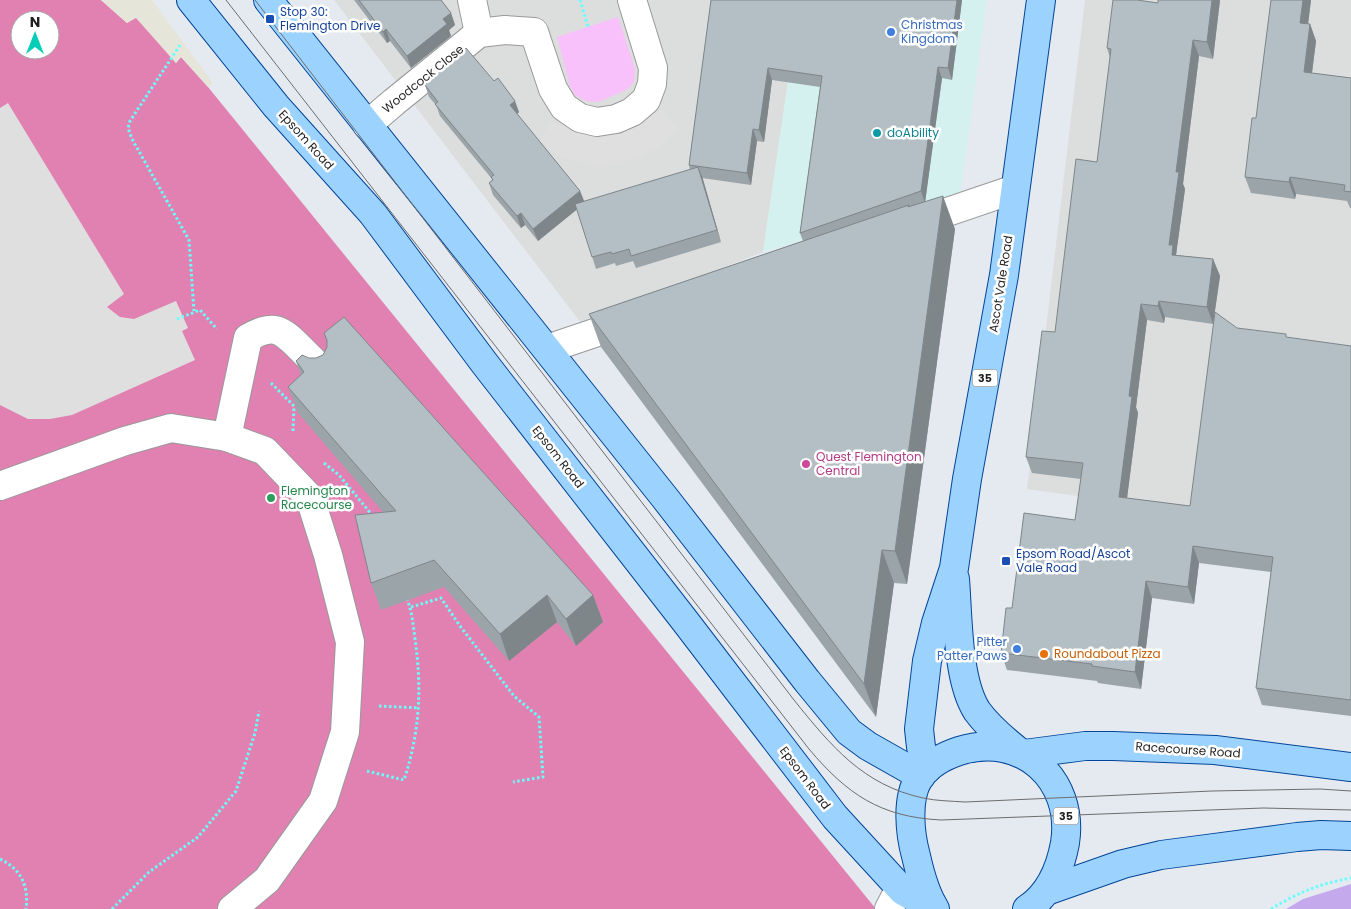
<svg xmlns="http://www.w3.org/2000/svg" width="1351" height="909" viewBox="0 0 1351 909" font-family="Poppins,sans-serif">
<style>
.residential{fill:#dcdddd}
.commercial{fill:#d4f1ef}
.grass{fill:#c4aaec}
.park{fill:#f9c1fb}
.pitch{fill:#e181b1;fill-rule:evenodd}
.parking{fill:#dfdfdf}
.plaza{fill:#e6e5d9}
.lines{fill:none;stroke-linecap:round;stroke-linejoin:round}
.minor-casing{stroke:#999;stroke-width:30}
.major-casing{stroke:#00459a;stroke-width:30}
.path{stroke:#69fefc;stroke-width:3;stroke-dasharray:2.5 2.5;stroke-linecap:butt}
.minor{stroke:#fff;stroke-width:28}
.major{stroke:#9cd2fe;stroke-width:28}
.tram{stroke:#6d6d6d;stroke-width:1}
.wall{fill:#9ba4a9}
.shaded-wall{fill:#7e868a}
.building{fill:#b4bfc5;stroke:#7e868a}
.transit-dot{fill:#1a4fb4;stroke:#fff;stroke-width:2}
.shop-dot{fill:#3f7fe0;stroke:#fff;stroke-width:2}
.culture-dot{fill:#0f9aa8;stroke:#fff;stroke-width:2}
.hotel-dot{fill:#d1479c;stroke:#fff;stroke-width:2}
.leisure-dot{fill:#2e9e5b;stroke:#fff;stroke-width:2}
.food-dot{fill:#e8710a;stroke:#fff;stroke-width:2}
.labels{text-anchor:middle;stroke-width:5;stroke-linejoin:round;paint-order:stroke}
.shield{fill:#fff;stroke:#626262;stroke-width:1}
.shield-label{font-size:11px;font-weight:bold;fill:#1f1f1f}
.transit-label{font-size:12px;fill:#164399;stroke:#fff;text-anchor:start}
.shop-label{font-size:12px;fill:#366cbe;stroke:#fff;text-anchor:start}
.street-label{font-size:12px;fill:#1f1f1f;stroke:#fff}
.culture-label{font-size:12px;fill:#0d838f;stroke:#fff;text-anchor:start}
.hotel-label{font-size:12px;fill:#b23c85;stroke:#fff;text-anchor:start}
.leisure-label{font-size:12px;fill:#27864d;stroke:#fff;text-anchor:start}
.food-label{font-size:12px;fill:#c56008;stroke:#fff;text-anchor:start}
</style>
<rect width="100%" height="100%" fill="#e5eaf0"/>
<g class="residential">
<path d="M 334,0 L 800,0 L 763,252 L 581,323 Z"/>
<path d="M 1085,0 L 1351,0 L 1351,539 L 1113,501 L 1027,489 Z"/>
</g>
<path class="commercial" d="M 800,0 L 987,0 L 960,196 L 763,252 Z"/>
<path class="grass" d="M 1351,884 L 1351,909 L 1286,909 L 1303,899 Z"/>
<path class="park" d="M 618,17 L 635,69 L 634,82 L 626,90 L 598,102 L 586,101 L 575,95 L 570,86 L 557,37 Z"/>
<path class="pitch" d="M 0,0 L 101,0 L 127,23 L 136,17 L 176,63 L 181,57 L 208,87 L 876,909 L 0,909 ZM 20,20 L 50,20 L 50,50 L 20,50 Z"/>
<g class="parking">
<path d="M 8,103 L 124,294 L 107,307 L 120,317 L 134,319 L 176,301 L 188,328 L 182,331 L 195,360 L 72,415 L 50,419 L 28,419 L 0,405 L 0,108 Z"/>
<path d="M 662,108 L 679,130 L 656,149 L 630,159 L 602,166 L 560,157 L 539,142 L 551,121 L 571,132 L 603,136 L 621,134 L 641,124 Z"/>
</g>
<path class="plaza" d="M 101,0 L 152,0 L 213,83 L 208,87 L 181,57 L 176,63 L 136,18 L 127,23 Z"/>
<g class="lines">
<g class="minor-casing">
<g id="minor">
<path d="M 472,0 L 479,33"/>
<path d="M 367,125 L 394,102 L 479,33 L 505,30 L 534,32 L 553,89 L 564,107 L 580,118 L 597,122 L 616,119 L 632,112 L 646,100 L 652,84 L 653,68 L 632,0"/>
<path d="M 912,224 L 1015,189"/>
<path d="M 547,349 L 630,321"/>
<path d="M 227,437 L 248,338 C 273,323 281,329 300,348 C 307,355 315,363 322,370"/>
<path d="M 0,486 L 125,441 L 171,428 L 227,437 L 265,451 L 310,498 L 328,555 L 350,642 L 345,732 L 323,801 L 267,880 L 232,909"/>
<path d="M 889,909 L 900,888"/>
</g>
</g>
<g class="major-casing">
<g id="major">
<path d="M 191,0 L 276,106 L 373,214 L 485,364 L 685,621 L 835,817 L 903,891 L 921,901 L 932,904"/>
<path d="M 268,0 L 665,498 L 807,681 L 849,732 L 868,746 L 921,776"/>
<path d="M 955,579 C 958,616 957,680 977,711 C 988,726 1003,739 1018,751"/>
<path d="M 1024,754 L 1085,746 L 1113,746 L 1215,750 L 1351,767"/>
<path d="M 927,769 L 921,747 L 919,729 L 927,661 L 936,623 L 954,568 L 967,479 L 1004,275 L 1041,0"/>
<path d="M 1049,890 L 1123,864 L 1161,855 L 1297,837 L 1321,835 L 1351,836"/>
<path d="M 935,909 C 925,893 920,874 916,856 C 910,834 906,799 919,778 C 928,765 944,756 959,751 C 1021,731 1075,779 1065,843 C 1060,870 1050,894 1027,909"/>
</g>
</g>
<g class="path">
<path d="M 580,0 L 588,27"/>
<path d="M 180,45 L 130,121 L 128,128 L 132,139 L 189,240 L 194,311"/>
<path d="M 177,319 L 200,310 L 217,329"/>
<path d="M 271,383 L 294,406 L 293,431"/>
<path d="M 324,463 L 339,475 L 372,515"/>
<path d="M 411,607 L 441,598 L 460,626 L 514,696 L 539,717 L 543,777 L 513,782"/>
<path d="M 379,706 L 419,708"/>
<path d="M 367,771 L 404,780 C 420,731 422,689 415,639 C 413,624 412,610 406,597"/>
<path d="M 0,859 C 21,869 29,886 26,909"/>
<path d="M 112,909 L 149,872 L 198,837 L 236,791 L 255,733 L 259,711"/>
<path d="M 1271,909 C 1299,892 1319,884 1351,878"/>
</g>
<use href="#minor" class="minor"/>
<use href="#major" class="major"/>
<g class="tram">
<path d="M 226,0 L 809,749 C 847,794 880,817 941,820 L 1263,808 L 1351,810"/>
<path d="M 255,0 L 794,700 C 831,746 863,785 923,798 C 937,801 951,801 965,802 L 1212,791 L 1320,789 L 1351,791"/>
</g>
</g>
<g class="wall">
<path d="M 354,0 L 442,0 L 442,1 L 451,13 L 455,25 L 449,30 L 451,36 L 411,68 L 390,41 L 387,43 Z"/>
<path d="M 711,0 L 962,0 L 952,80 L 942,78 L 925,202 L 955,229 L 907,584 L 894,583 L 876,717 L 601,347 L 589,314 L 803,241 L 800,233 L 820,87 L 772,80 L 764,142 L 757,141 L 751,185 L 702,178 L 721,242 L 636,268 L 633,261 L 616,266 L 615,263 L 596,269 L 577,209 L 538,241 L 525,225 L 521,228 L 493,195 L 489,183 L 492,180 L 492,179 L 440,116 L 436,105 L 429,97 L 425,85 L 427,83 L 426,81 L 519,112 L 517,114 L 580,191 L 584,202 L 690,170 L 689,165 Z"/>
<path d="M 1220,0 L 1213,59 L 1199,56 L 1183,184 L 1185,189 L 1176,255 L 1213,259 L 1220,276 L 1213,324 L 1165,317 L 1164,323 L 1147,320 L 1136,407 L 1138,413 L 1127,498 L 1190,506 L 1237,328 L 1288,338 L 1351,346 L 1351,716 L 1262,705 L 1256,688 L 1271,572 L 1199,563 L 1194,604 L 1152,598 L 1141,689 L 1098,683 L 1097,681 L 1007,670 L 1001,653 L 1012,608 L 1075,520 L 1081,479 L 1032,473 L 1026,457 L 1055,332 L 1097,162 L 1110,58 L 1107,48 L 1158,3 Z"/>
<path d="M 1271,0 L 1311,0 L 1308,24 L 1310,24 L 1316,41 L 1312,73 L 1351,78 L 1351,208 L 1350,208 L 1347,201 L 1296,194 L 1295,199 L 1251,193 L 1245,177 L 1256,118 Z"/>
<path d="M 324,333 L 593,595 L 603,622 L 576,646 L 557,622 L 509,661 L 444,587 L 381,610 L 371,583 L 383,512 L 298,413 L 288,387 L 301,375 L 296,361 L 316,358 L 323,355 L 327,347 L 327,343 Z"/>
</g>
<g class="shaded-wall">
<path d="M 957,0 L 962,0 L 952,80 L 948,68 Z"/>
<path d="M 1212,0 L 1220,0 L 1213,59 L 1207,42 Z"/>
<path d="M 1303,0 L 1311,0 L 1306,40 L 1300,23 Z"/>
<path d="M 451,13 L 455,25 L 449,30 L 451,36 L 411,68 L 407,56 L 443,19 Z"/>
<path d="M 1310,24 L 1316,41 L 1310,88 L 1304,72 Z"/>
<path d="M 386,29 L 390,41 L 387,43 L 383,32 Z"/>
<path d="M 1193,40 L 1199,56 L 1183,184 L 1185,189 L 1176,255 L 1172,255 L 1169,245 L 1176,172 Z"/>
<path d="M 938,67 L 942,78 L 925,203 L 921,191 Z"/>
<path d="M 768,68 L 772,80 L 764,142 L 759,130 Z"/>
<path d="M 515,101 L 519,112 L 514,117 L 510,105 Z"/>
<path d="M 753,129 L 757,141 L 751,185 L 747,173 Z"/>
<path d="M 698,167 L 703,179 L 721,242 L 717,230 Z"/>
<path d="M 1290,177 L 1296,194 L 1295,199 L 1289,182 Z"/>
<path d="M 580,191 L 585,203 L 538,241 L 533,229 Z"/>
<path d="M 943,196 L 955,229 L 907,584 L 895,551 Z"/>
<path d="M 521,213 L 525,225 L 521,228 L 517,216 Z"/>
<path d="M 1213,259 L 1220,276 L 1213,324 L 1207,307 Z"/>
<path d="M 1159,301 L 1165,317 L 1164,323 L 1158,306 Z"/>
<path d="M 1141,304 L 1147,320 L 1136,407 L 1138,413 L 1125,514 L 1119,497 L 1129,396 Z"/>
<path d="M 1193,546 L 1199,563 L 1194,604 L 1188,587 Z"/>
<path d="M 882,550 L 894,583 L 876,717 L 864,684 Z"/>
<path d="M 1146,581 L 1152,598 L 1141,689 L 1135,672 Z"/>
<path d="M 547,595 L 557,622 L 509,661 L 500,634 Z"/>
<path d="M 593,595 L 603,622 L 576,646 L 566,619 Z"/>
</g>
<g class="building">
<path d="M 359,0 L 441,0 L 451,13 L 443,19 L 447,24 L 407,56 L 386,29 L 383,32 Z"/>
<path d="M 711,0 L 957,0 L 948,68 L 938,67 L 921,191 L 800,233 L 822,76 L 768,68 L 759,130 L 753,129 L 747,173 L 689,165 Z"/>
<path d="M 1113,0 L 1137,0 L 1158,3 L 1158,0 L 1212,0 L 1207,42 L 1193,40 L 1176,172 L 1179,172 L 1169,245 L 1173,245 L 1172,255 L 1213,259 L 1207,307 L 1159,301 L 1158,306 L 1141,304 L 1129,396 L 1132,397 L 1119,497 L 1190,506 L 1215,312 L 1237,328 L 1286,334 L 1286,337 L 1351,346 L 1351,700 L 1256,688 L 1273,557 L 1193,546 L 1188,587 L 1146,581 L 1135,672 L 1092,666 L 1092,664 L 1001,653 L 1006,608 L 1012,608 L 1024,513 L 1075,520 L 1083,463 L 1026,457 L 1042,331 L 1055,332 L 1076,159 L 1097,162 L 1111,49 L 1107,48 Z"/>
<path d="M 1271,0 L 1303,0 L 1300,23 L 1310,24 L 1304,72 L 1351,78 L 1351,192 L 1344,191 L 1345,185 L 1290,177 L 1289,182 L 1245,177 L 1252,118 L 1256,118 Z"/>
<path d="M 466,48 L 494,81 L 498,78 L 515,101 L 510,105 L 580,191 L 533,229 L 521,213 L 517,216 L 489,183 L 493,180 L 491,177 L 494,175 L 435,104 L 438,102 L 425,85 L 427,83 L 426,81 Z"/>
<path d="M 698,167 L 717,230 L 631,256 L 629,249 L 612,254 L 611,252 L 592,257 L 575,204 Z"/>
<path d="M 943,196 L 895,551 L 882,550 L 864,684 L 589,314 L 909,205 L 908,207 Z"/>
<path d="M 344,317 L 593,595 L 566,619 L 547,595 L 500,634 L 434,560 L 371,583 L 355,515 L 396,511 L 288,387 L 304,372 L 296,361 L 302,355 L 309,358 L 316,358 L 323,355 L 327,347 L 327,340 L 324,333 Z"/>
</g>
<g class="transit-dot">
<rect x="265" y="14" width="10" height="10" rx="2.5"/>
<rect x="1001" y="556" width="10" height="10" rx="2.5"/>
</g>
<g class="shop-dot">
<circle cx="891" cy="32" r="5"/>
<circle cx="1017" cy="649" r="5"/>
</g>
<circle class="culture-dot" cx="877" cy="133" r="5"/>
<circle class="hotel-dot" cx="806" cy="464" r="5"/>
<circle class="leisure-dot" cx="271" cy="498" r="5"/>
<circle class="food-dot" cx="1044" cy="654" r="5"/>
<g class="labels">
<g class="shield">
<rect x="972.5" y="369.5" width="25" height="17" rx="4"/>
<rect x="1053.5" y="807.5" width="25" height="17" rx="4"/>
</g>
<g class="shield-label">
<text x="985" y="382">35</text>
<text x="1066" y="820">35</text>
</g>
<g class="transit-label">
<text x="280" y="16">Stop 30:<tspan x="280" dy="14">Flemington Drive</tspan></text>
<text x="1016" y="558">Epsom Road/Ascot<tspan x="1016" dy="14">Vale Road</tspan></text>
</g>
<g class="shop-label">
<text x="901" y="29">Christmas<tspan x="901" dy="14">Kingdom</tspan></text>
<text x="1007" y="646" text-anchor="end">Pitter<tspan x="1007" dy="14">Patter Paws</tspan></text>
</g>
<g class="street-label">
<text transform="translate(423 79) rotate(-39)" y="4">Woodcock Close</text>
<text transform="translate(306 140) rotate(48)" y="4">Epsom Road</text>
<text transform="translate(1001 284) rotate(-81)" y="4">Ascot Vale Road</text>
<text transform="translate(558 457) rotate(52)" y="4">Epsom Road</text>
<text transform="translate(1188 750) rotate(4)" y="4">Racecourse Road</text>
<text transform="translate(805 778) rotate(53)" y="4">Epsom Road</text>
</g>
<g class="culture-label">
<text x="887" y="137">doAbility</text>
</g>
<g class="hotel-label">
<text x="816" y="461">Quest Flemington<tspan x="816" dy="14">Central</tspan></text>
</g>
<g class="leisure-label">
<text x="281" y="495">Flemington<tspan x="281" dy="14">Racecourse</tspan></text>
</g>
<g class="food-label">
<text x="1054" y="658">Roundabout Pizza</text>
</g>
</g>
<g transform="translate(35 35)"><circle r="24" fill="#ffffff" stroke="#a5a5a5"/>
<path d="M0-4L9 19L0 12L-9 19Z" fill="#00ceb6"/>
<text y="-8" font-size="14" font-weight="bold" text-anchor="middle" fill="#1f1f1f">N</text>
</g>
</svg>
